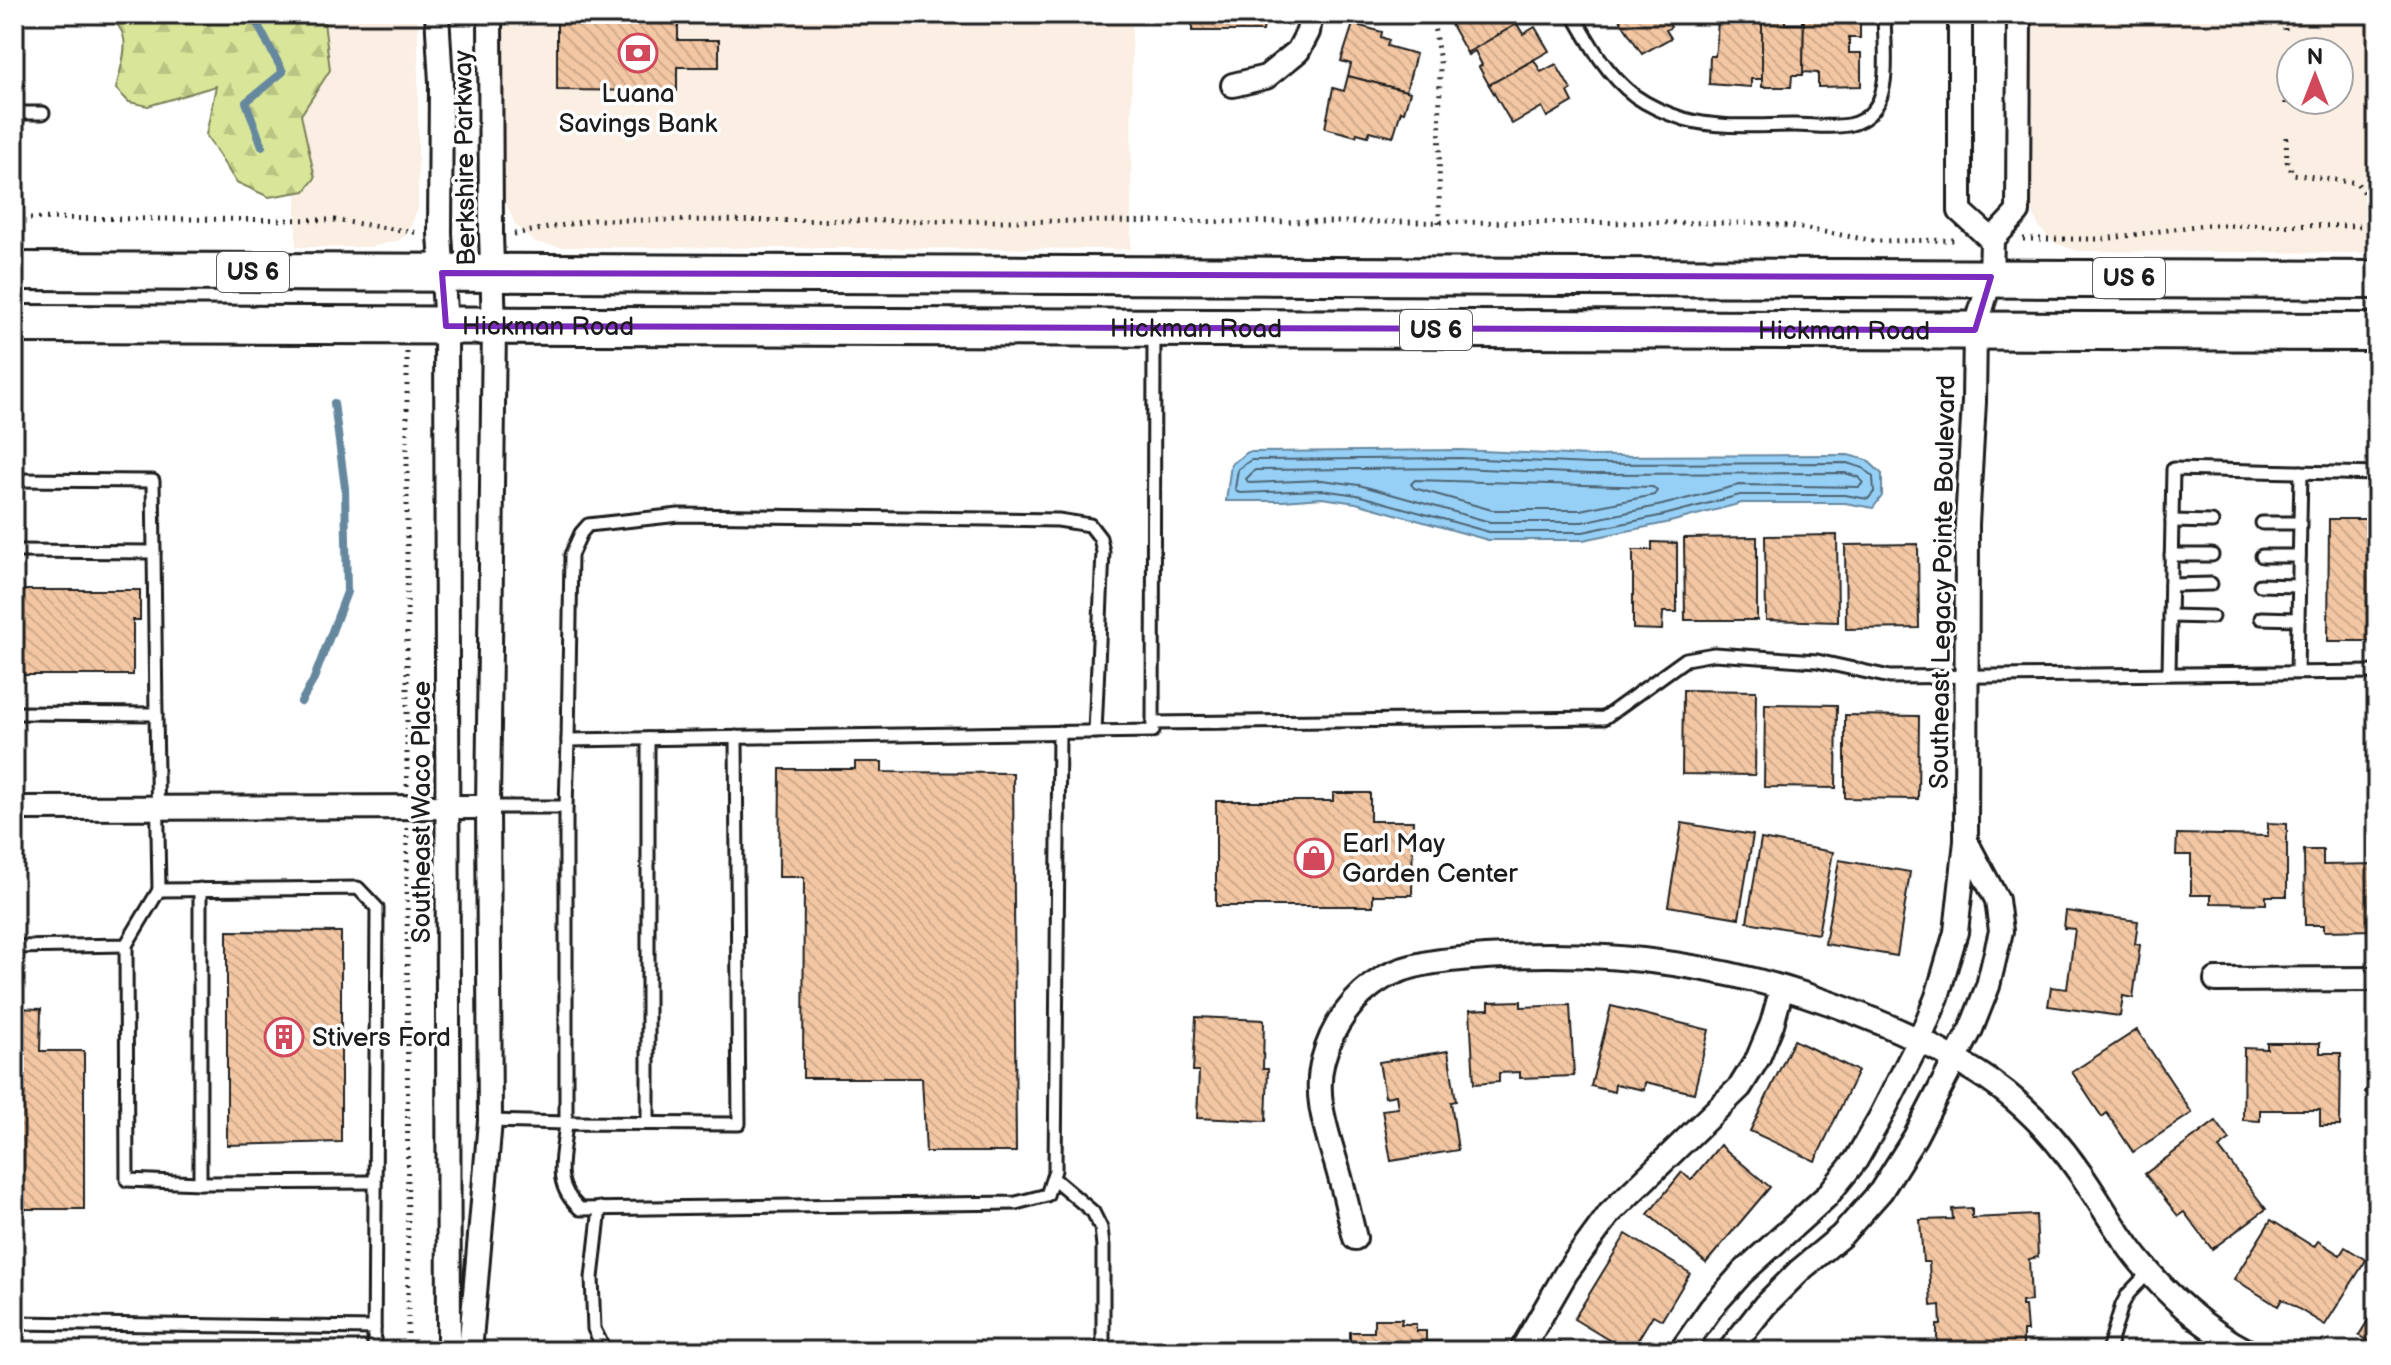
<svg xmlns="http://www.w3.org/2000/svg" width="2391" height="1365" viewBox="0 0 2391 1365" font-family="'Balsamiq Sans',sans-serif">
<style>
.built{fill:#fbeee3;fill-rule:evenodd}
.forest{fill:url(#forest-firs);stroke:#7a815a;stroke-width:2}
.water{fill:#97d0f6;stroke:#66889f;stroke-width:2}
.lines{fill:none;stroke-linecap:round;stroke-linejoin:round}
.shore{stroke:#4d6473;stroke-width:2}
.stream{stroke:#66889f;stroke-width:8}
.building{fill:url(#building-back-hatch);stroke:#1c1c1c;stroke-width:2}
.service-casing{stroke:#1c1c1c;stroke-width:17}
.minor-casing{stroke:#1c1c1c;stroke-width:28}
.trunk-casing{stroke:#1c1c1c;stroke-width:42}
.path{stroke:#1c1c1c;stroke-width:5;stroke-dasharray:2 6;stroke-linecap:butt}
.service{stroke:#fff;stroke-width:11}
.minor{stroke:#fff;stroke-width:22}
.trunk{stroke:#fff;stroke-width:36}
.marked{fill:none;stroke:#7b2cbf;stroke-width:6;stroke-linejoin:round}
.labels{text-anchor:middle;stroke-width:7;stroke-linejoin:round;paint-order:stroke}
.shield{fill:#fff;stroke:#606060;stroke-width:2}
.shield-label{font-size:24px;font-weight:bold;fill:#1c1c1c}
.poi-label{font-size:26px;fill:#1c1c1c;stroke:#fff;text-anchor:start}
.street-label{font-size:26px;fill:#1c1c1c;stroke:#fff}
</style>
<defs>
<pattern id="forest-firs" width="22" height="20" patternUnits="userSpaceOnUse" patternTransform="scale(2)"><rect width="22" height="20" fill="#d9e699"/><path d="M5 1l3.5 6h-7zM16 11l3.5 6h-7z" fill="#bac583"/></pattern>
<pattern id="building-back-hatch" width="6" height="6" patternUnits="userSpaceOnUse" patternTransform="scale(2)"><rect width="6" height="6" fill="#f3c7a3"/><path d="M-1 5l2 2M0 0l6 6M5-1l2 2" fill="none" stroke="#d0aa8c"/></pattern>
</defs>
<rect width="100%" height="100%" fill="#fff"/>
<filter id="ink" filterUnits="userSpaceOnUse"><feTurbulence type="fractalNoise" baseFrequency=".0125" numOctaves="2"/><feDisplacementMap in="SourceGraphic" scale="16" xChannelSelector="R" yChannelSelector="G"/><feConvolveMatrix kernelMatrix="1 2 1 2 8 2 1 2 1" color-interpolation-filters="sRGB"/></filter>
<g filter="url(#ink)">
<g class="built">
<path d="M 297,14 L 418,14 L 418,209 L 407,234 L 400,240 L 371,247 L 296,247 Z"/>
<path d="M 499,14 L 1132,14 L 1131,249 L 561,247 L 534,242 L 515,224 L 506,203 L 500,152 Z"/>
<path d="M 2031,14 L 2377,14 L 2377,253 L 2078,251 L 2055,243 L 2039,227 L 2031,208 ZM 2291,52 L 2339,52 L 2339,100 L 2291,100 Z"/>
</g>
<path class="forest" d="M 104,14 L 323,14 L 330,70 L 301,115 L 315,178 L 305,191 L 269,197 L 236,182 L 206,135 L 216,86 L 148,106 L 129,102 L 116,89 C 122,58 137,33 104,14 Z"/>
<path class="water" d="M 1460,450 L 1589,456 L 1848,455 L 1867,460 L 1882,474 L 1882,496 L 1873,508 L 1845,503 L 1742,503 L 1666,523 L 1583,540 L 1488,540 L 1356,503 L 1322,498 L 1283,501 L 1226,501 L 1231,464 L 1248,452 Z"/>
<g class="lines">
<g class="shore">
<path d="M 1460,458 L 1589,464 L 1847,463 L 1863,468 L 1873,477 L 1874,492 L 1868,499 L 1845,495 L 1740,495 L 1664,515 L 1583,532 L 1489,532 L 1357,495 L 1322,490 L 1239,493 L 1235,489 L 1238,469 L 1251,460 Z"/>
<path d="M 1460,468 L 1589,474 L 1845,473 L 1858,477 L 1863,483 L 1859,487 L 1739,485 L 1662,505 L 1582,522 L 1490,522 L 1359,485 L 1322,480 L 1249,483 L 1246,479 L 1255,470 Z"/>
<path d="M 1415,480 L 1653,487 L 1657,491 L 1654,495 L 1580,510 L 1492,510 L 1414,488 L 1411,484 Z"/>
</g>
<g class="stream">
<path d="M 252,14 L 283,72 L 246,102 L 262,146"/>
<path d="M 301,702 L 313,681 L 347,592 L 345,488 L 334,403"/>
</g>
</g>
<g class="building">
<path d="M 621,14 L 678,16 L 678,40 L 719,40 L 719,67 L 677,67 L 677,91 L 557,90 L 557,16 Z"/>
<path d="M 1192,14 L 1265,14 L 1265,19 L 1263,31 L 1192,31 Z"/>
<path d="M 1445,14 L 1511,14 L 1517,24 L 1467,53 Z"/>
<path d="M 1616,14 L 1666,14 L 1664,15 L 1671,27 L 1666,30 L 1671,38 L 1642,54 Z"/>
<path d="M 1718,14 L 1762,14 L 1762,79 L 1751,79 L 1751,87 L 1709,84 L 1710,56 L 1715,56 L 1717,40 Z"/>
<path d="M 1762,14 L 1768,14 L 1768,19 L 1785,19 L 1785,24 L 1802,24 L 1802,16 L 1804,16 L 1803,75 L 1792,75 L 1791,87 L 1762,87 Z"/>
<rect x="2277" y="14" width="45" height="6"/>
<path d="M 1804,16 L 1860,16 L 1860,38 L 1849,38 L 1849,53 L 1861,53 L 1861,86 L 1818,87 L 1818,73 L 1803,72 Z"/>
<path d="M 1353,24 L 1382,32 L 1381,37 L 1389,40 L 1387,46 L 1416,54 L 1406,91 L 1348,76 L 1351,64 L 1341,61 Z"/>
<path d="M 1517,24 L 1523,34 L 1535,27 L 1549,51 L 1489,85 L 1479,67 L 1482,65 L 1475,51 L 1468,55 L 1467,53 Z"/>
<path d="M 1534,60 L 1541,72 L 1556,64 L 1571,90 L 1568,92 L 1573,102 L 1547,117 L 1542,107 L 1512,124 L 1489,85 Z"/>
<path d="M 1348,76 L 1410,92 L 1404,112 L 1401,111 L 1393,137 L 1370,131 L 1368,136 L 1357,133 L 1356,136 L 1325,128 L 1333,88 L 1344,91 Z"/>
<path d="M 2369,510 L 2377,510 L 2377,641 L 2328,641 L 2329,519 L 2369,519 Z"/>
<path d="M 1837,535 L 1838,622 L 1766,620 L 1765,536 Z"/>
<path d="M 1757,537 L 1757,620 L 1685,620 L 1684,538 Z"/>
<path d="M 1652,542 L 1677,543 L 1677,612 L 1663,612 L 1662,630 L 1633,629 L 1633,550 L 1652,550 Z"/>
<path d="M 1918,544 L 1919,628 L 1846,629 L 1845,545 Z"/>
<path d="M 14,590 L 140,590 L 140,620 L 133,620 L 133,675 L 14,675 Z"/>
<path d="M 1683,690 L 1756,691 L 1755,775 L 1682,774 Z"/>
<path d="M 1765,704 L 1837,705 L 1836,788 L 1764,787 Z"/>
<path d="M 1845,715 L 1919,716 L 1918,799 L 1845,798 Z"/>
<path d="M 855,762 L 882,762 L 882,772 L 1013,773 L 1016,1152 L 926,1152 L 922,1078 L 803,1078 L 804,877 L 779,877 L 780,769 L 855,769 Z"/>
<path d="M 1333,793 L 1370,793 L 1370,821 L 1413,821 L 1412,895 L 1373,895 L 1373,906 L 1216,906 L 1216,801 L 1333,801 Z"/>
<path d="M 1682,823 L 1753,835 L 1739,918 L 1668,906 Z"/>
<path d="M 2268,823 L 2287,824 L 2287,896 L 2266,896 L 2266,904 L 2211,903 L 2211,895 L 2191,895 L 2191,855 L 2176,855 L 2177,834 L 2268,836 Z"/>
<path d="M 1761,839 L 1833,852 L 1818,934 L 1747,922 Z"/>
<path d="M 2304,850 L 2323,850 L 2323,865 L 2377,864 L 2377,930 L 2324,931 L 2324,925 L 2305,925 Z"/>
<path d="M 1839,860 L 1910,872 L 1897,956 L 1825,944 Z"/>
<path d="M 2066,911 L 2138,921 L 2135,944 L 2140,945 L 2133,998 L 2123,996 L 2120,1016 L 2048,1006 L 2051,987 L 2067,989 L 2075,929 L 2064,928 Z"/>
<path d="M 227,931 L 341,932 L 341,1142 L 227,1145 Z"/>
<path d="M 1521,1001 L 1521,1007 L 1570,1005 L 1574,1076 L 1520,1078 L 1520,1072 L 1499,1073 L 1499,1082 L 1474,1084 L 1470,1010 L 1489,1009 L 1489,1002 Z"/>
<path d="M 1611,1006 L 1709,1030 L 1694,1093 L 1645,1082 L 1644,1090 L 1615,1084 L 1614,1092 L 1591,1086 Z"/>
<path d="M 14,1008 L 41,1009 L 40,1051 L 84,1051 L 84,1209 L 14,1209 Z"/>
<path d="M 1196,1017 L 1264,1020 L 1263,1069 L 1268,1069 L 1266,1121 L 1197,1118 L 1199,1071 L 1193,1071 Z"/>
<path d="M 2137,1030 L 2192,1113 L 2133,1152 L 2107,1113 L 2102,1117 L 2072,1072 Z"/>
<path d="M 1794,1040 L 1858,1071 L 1815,1161 L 1750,1131 Z"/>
<path d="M 2267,1043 L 2320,1043 L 2320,1053 L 2341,1053 L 2340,1126 L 2320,1126 L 2320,1110 L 2260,1110 L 2260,1121 L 2243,1120 L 2244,1048 L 2267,1049 Z"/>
<path d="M 1448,1051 L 1456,1101 L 1451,1102 L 1458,1150 L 1391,1161 L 1382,1110 L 1398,1108 L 1396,1095 L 1385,1097 L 1379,1062 Z"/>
<path d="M 2377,1074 L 2377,1101 L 2365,1092 Z"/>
<path d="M 2216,1121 L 2230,1140 L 2219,1148 L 2266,1209 L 2212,1249 L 2184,1212 L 2178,1216 L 2145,1174 Z"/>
<path d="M 1720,1145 L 1770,1187 L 1706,1263 L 1648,1214 L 1682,1172 L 1691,1180 Z"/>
<path d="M 1972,1208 L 1972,1218 L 2036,1215 L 2038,1257 L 2029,1259 L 2031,1301 L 2022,1302 L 2022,1306 L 2025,1306 L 2027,1331 L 2023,1331 L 2023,1351 L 1937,1351 L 1937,1325 L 1941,1325 L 1940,1305 L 1931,1306 L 1929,1262 L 1923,1262 L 1920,1220 L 1953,1219 L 1952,1209 Z"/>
<path d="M 2271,1220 L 2314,1247 L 2318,1241 L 2340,1255 L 2345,1247 L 2366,1260 L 2325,1325 L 2282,1299 L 2278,1306 L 2234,1279 Z"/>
<path d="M 1626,1234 L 1690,1273 L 1662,1320 L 1653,1315 L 1631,1351 L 1627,1351 L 1574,1319 Z"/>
<path d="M 2377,1306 L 2377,1346 L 2359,1335 Z"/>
<path d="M 1374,1319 L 1402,1319 L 1401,1324 L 1416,1324 L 1416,1331 L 1426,1331 L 1426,1342 L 1440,1342 L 1440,1349 L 1445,1351 L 1350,1351 L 1350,1332 L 1374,1332 Z"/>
<path d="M 1559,1343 L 1583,1351 L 1556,1351 Z"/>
</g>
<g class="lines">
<g class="service-casing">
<g id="service">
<path d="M 1573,14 C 1590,44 1607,75 1635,96 C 1649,106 1668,114 1684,119 C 1719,129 1758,125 1794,125 C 1811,125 1831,128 1848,125 C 1858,123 1868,117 1874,109 C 1891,89 1884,40 1884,14"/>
<path d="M 14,113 L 43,113"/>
<path d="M 14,480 L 153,481 L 154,552 L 14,551"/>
<path d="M 2172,521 L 2212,522"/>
<path d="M 2262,523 L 2299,523"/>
<path d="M 154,552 L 156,714"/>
<path d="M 2171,555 L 2212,555"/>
<path d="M 2262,556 L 2299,556"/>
<path d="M 2171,585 L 2211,584"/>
<path d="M 2260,585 L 2299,586"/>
<path d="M 2170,616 L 2212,617"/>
<path d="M 2261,618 L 2298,619"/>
<path d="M 2297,672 L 2301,472"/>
<path d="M 2169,673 L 2173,469 L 2377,474"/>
<path d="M 14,713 L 156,714 L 159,890 L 358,888 L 377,908 L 374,1351"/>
<path d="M 1153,723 L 1604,718 L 1686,659 L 1714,654 L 1817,661 L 1890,677 L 2377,672"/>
<path d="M 736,737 L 739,1124 L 566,1123 C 563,1158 551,1183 580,1209 L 1016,1203 L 1047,1195 L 1055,1170 L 1059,732"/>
<path d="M 648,739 L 648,1123"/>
<path d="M 568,740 L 571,555 L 581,533 L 588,525 L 679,515 L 1058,520 L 1090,525 L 1100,538 L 1103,552 L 1095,732"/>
<path d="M 488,807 L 566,807 L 566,1123 L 490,1121"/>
<path d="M 566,807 L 568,740 L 1153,731 L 1154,332"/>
<path d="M 200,889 L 200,1183"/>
<path d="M 126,945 L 127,1180 L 200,1183 L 375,1182"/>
<path d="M 14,947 L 126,945 L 159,890"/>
<path d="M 1053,1178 L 1093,1212 L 1101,1228 L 1103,1246 L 1103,1351"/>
<path d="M 600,1208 L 592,1278 L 594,1329 L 605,1351"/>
<path d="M 14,1323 L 374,1328"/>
<path d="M 2108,1351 L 2122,1305 L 2128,1294 L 2149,1272"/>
</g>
</g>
<g class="minor-casing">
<g id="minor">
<path d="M 437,14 L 441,82 L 440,234 L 446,326 L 449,1351"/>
<path d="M 1960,14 L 1960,211 L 1992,240"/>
<path d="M 1233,85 L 1266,77 L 1298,51 L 1308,32 L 1311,14"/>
<path d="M 14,808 L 488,807"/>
<path d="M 2216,980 L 2377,979"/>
<path d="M 1355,1238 C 1350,1219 1346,1199 1341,1181 C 1331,1141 1312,1101 1323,1060 C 1332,1026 1353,996 1383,978 C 1414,961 1451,960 1485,957 C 1592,950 1703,961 1806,995 C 1867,1015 1924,1039 1978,1073 C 2018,1098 2053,1134 2080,1173 C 2100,1201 2116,1232 2138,1259 C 2167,1295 2206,1330 2247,1351"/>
<path d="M 470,1351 L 490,1121 L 488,807 L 494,326 L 491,234 L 490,14"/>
<path d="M 1521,1351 L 1566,1273 L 1610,1213 L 1740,1087 L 1758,1058 L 1772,1024 L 1782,988"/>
<path d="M 1681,1351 L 1711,1308 L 1743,1272 L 1827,1196 L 1856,1160 L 1880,1118 L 1920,1039 L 1937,997 L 1956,932 L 1966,841 L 1967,524 L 1974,402 L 1975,330 L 1991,277 L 1992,240 L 2018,212 L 2019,14"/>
<path d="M 1729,1351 L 1765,1305 L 1799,1271 L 1841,1236 L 1881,1191 L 1915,1137 L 1971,1029 L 1988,986 L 2001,931 L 1997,900 L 1967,843"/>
</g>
</g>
<g class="trunk-casing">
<g id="trunk">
<path d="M 14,271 L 2377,280"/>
<path id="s1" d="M 14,324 L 2377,332"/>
</g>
</g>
<g class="path">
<path d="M 1373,14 L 1433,22"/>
<path d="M 1432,14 L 1440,62 L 1439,223"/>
<path d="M 2285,20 L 2285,32"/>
<path d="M 2285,62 L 2286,110"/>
<path d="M 2286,137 L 2287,161 L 2293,174 L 2357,183 L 2366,196 L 2377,201"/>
<path d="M 14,218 L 334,220 L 420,233"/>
<path d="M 514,234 L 593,220 L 1759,223 L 1790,226 L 1875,241 L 1957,240"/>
<path d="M 2023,239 L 2104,239 L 2203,225 L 2377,226"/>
<path d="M 407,352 L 407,786"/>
<path d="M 407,828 L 408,1351"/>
</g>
<use href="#service" class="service"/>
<use href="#minor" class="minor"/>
<use href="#trunk" class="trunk"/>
</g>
</g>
<path class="marked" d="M 442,273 L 1991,277 L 1975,330 L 446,326 Z"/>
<defs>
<g id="bank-ring" transform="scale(2)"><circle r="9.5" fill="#fff" stroke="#d1495b" stroke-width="1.5"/><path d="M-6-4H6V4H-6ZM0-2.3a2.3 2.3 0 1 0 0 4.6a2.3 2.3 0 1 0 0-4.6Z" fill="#d1495b"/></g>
<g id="shop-ring" transform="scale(2)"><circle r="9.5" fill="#fff" stroke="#d1495b" stroke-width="1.5"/><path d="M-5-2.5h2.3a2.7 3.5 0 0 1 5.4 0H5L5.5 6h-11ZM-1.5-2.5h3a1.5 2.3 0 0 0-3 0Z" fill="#d1495b"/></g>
<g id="building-ring" transform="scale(2)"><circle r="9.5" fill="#fff" stroke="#d1495b" stroke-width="1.5"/><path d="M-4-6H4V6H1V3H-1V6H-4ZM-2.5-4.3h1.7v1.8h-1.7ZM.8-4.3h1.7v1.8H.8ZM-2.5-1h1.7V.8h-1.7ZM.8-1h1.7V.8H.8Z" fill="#d1495b"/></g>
</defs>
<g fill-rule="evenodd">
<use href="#bank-ring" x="638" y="53"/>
<use href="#shop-ring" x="1314" y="858"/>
<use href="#building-ring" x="284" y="1037"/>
</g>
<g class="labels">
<g class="shield">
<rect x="217" y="252" width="72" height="40" rx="6"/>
<rect x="2093" y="258" width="72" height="40" rx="6"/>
<rect x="1400" y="310" width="72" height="40" rx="6"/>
</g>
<g class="shield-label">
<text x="253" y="280">US 6</text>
<text x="2129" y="286">US 6</text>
<text x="1436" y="338">US 6</text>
</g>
<g class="poi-label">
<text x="638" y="102" text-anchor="middle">Luana<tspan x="638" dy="30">Savings Bank</tspan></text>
<text x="1342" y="852">Earl May<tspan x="1342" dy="30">Garden Center</tspan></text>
<text x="312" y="1046">Stivers Ford</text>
</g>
<g class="street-label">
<text transform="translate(464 158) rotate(-91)" y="9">Berkshire Parkway</text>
<text dy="9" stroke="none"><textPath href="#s1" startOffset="534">Hickman Road</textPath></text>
<text dy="9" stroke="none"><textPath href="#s1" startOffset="1182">Hickman Road</textPath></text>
<text dy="9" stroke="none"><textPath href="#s1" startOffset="1830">Hickman Road</textPath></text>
<text transform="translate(1942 582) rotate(-89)" y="9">Southeast Legacy Pointe Boulevard</text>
<text transform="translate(421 812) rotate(-90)" y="9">Southeast Waco Place</text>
</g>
</g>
<rect width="2391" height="1365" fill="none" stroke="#fff" stroke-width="48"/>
<rect x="24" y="24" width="2343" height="1317" fill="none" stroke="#1c1c1c" stroke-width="3" filter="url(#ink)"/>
<g transform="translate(2315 76)"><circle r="38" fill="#ffffff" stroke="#a4a4a4" stroke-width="2"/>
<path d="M0-6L14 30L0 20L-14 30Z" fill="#d1495b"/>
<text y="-12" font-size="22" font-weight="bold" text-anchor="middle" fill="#1c1c1c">N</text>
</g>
</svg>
